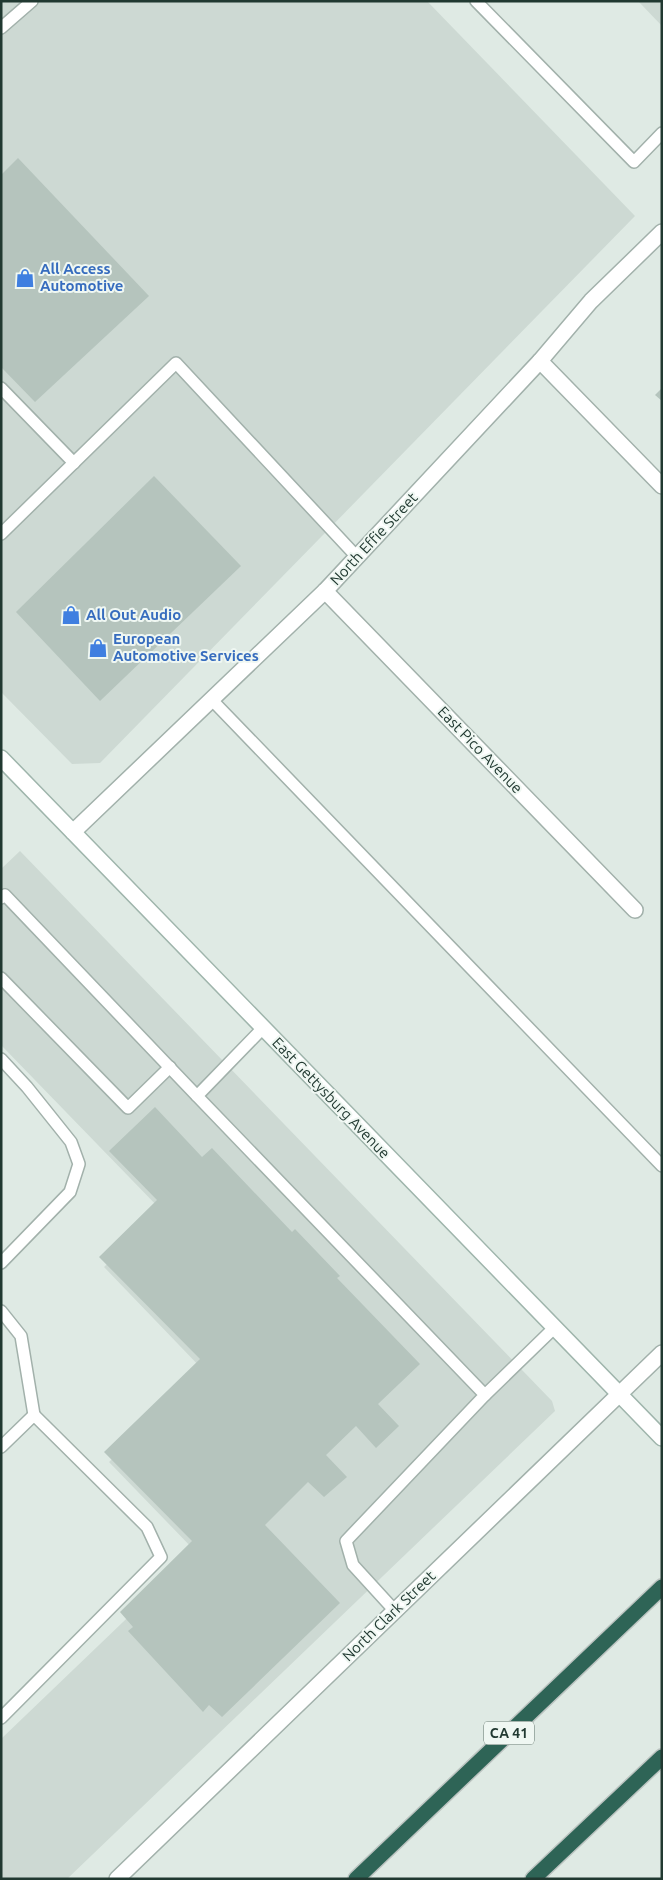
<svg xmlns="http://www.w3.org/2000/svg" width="663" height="1880" viewBox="0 0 663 1880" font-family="Ubuntu,sans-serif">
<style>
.built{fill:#cdd9d3}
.building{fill:#b5c4bd}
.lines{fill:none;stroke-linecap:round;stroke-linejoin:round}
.lane-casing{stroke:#a2b1ab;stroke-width:14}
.street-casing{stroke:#a2b1ab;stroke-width:18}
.secondary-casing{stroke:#9fb5ac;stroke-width:18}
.highway-casing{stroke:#bcc4c1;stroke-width:18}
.lane{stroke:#fff;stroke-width:11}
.street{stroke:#fff;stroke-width:15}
.secondary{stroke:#fff;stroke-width:15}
.highway{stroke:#2e6456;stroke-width:15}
.labels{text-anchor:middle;stroke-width:4;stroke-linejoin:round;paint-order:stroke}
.shield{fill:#eff7f2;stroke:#5f726b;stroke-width:1}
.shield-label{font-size:14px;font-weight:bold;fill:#213931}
.shop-label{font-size:15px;font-weight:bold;fill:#366cbe;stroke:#eff7f2;text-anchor:start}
.street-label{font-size:15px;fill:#213931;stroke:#eff7f2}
</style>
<rect width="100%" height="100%" fill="#dfeae4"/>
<g class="built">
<path d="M 1,1 L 427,1 L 635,216 L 100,763 L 72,764 L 1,692 Z"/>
<path d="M 638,1 L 662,1 L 662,26 Z"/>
<path d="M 20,851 L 552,1401 L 555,1411 L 67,1879 L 1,1878 L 1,1739 L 196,1552 L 109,1462 L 204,1371 L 104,1267 L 162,1211 L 1,1045 L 1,869 Z"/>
</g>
<g class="building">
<path d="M 18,158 L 149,296 L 35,402 L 1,367 L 1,175 Z"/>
<path d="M 662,388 L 662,401 L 655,395 Z"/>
<path d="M 154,476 L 241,566 L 100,701 L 16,612 Z"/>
<path d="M 155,1107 L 202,1157 L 212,1148 L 292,1232 L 295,1229 L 340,1276 L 337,1278 L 420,1364 L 378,1404 L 399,1426 L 376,1448 L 356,1426 L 326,1455 L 347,1477 L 324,1497 L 308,1482 L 265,1525 L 340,1603 L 222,1717 L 209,1705 L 203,1712 L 128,1631 L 133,1627 L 120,1612 L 192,1541 L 104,1452 L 200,1359 L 99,1257 L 157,1200 L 109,1151 Z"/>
</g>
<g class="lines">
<g class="lane-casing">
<g id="lane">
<path d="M 476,1 L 634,162 L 662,133"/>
<path d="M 1,28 L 32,1"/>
<path d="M 1,388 L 74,463"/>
<path d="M 1,534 L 176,363 L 357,557"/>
<path d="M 211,699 L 662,1166"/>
<path d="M 1,898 L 5,895 L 197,1096"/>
<path d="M 1,978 L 128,1108 L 170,1067"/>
<path d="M 263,1028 L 197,1096 L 485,1395 L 346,1541 L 353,1565 L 395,1611"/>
<path d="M 1,1059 L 27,1087 L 71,1142 L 79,1164 L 70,1192 L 1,1263"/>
<path d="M 1,1311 L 21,1336 L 34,1415"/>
<path d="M 485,1395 L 554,1328"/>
<path d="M 1,1447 L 34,1415 L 147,1527 L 161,1557 L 1,1718"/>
</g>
</g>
<g class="street-casing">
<g id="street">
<path d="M 540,361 L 662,486"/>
<path d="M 325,591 L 635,910"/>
<path d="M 73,832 L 325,591 L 540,361 L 591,301 L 662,232"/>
<path d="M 117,1879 L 662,1353"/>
</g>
</g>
<g class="secondary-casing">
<path id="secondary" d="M 1,758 L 662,1438"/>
</g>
<g class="highway-casing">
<g id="highway">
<path d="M 356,1879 L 662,1587"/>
<path d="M 533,1879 L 662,1757"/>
</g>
</g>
<use href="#lane" class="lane"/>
<use href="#street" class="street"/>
<use href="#secondary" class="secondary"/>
<use href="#highway" class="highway"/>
</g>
<defs>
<g id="shop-bare" transform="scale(1.5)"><path d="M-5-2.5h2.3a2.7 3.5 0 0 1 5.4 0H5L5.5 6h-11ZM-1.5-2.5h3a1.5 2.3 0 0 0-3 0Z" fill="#3f7fe0" stroke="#eff7f2" stroke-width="2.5" paint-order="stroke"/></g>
</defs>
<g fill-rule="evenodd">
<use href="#shop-bare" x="25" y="278"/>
<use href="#shop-bare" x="71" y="615"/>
<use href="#shop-bare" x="98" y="648"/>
</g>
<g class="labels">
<rect class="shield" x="484" y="1721.5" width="50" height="23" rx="4"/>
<g class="shield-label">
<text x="509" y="1738">CA 41</text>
</g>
<g class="shop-label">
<text x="40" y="274">All Access<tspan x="40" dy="17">Automotive</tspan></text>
<text x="86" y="620">All Out Audio</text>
<text x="113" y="644">European<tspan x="113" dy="17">Automotive Services</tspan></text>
</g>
<g class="street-label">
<text transform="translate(374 539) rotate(-47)" y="5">North Effie Street</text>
<text transform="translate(480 750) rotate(46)" y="5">East Pico Avenue</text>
<text transform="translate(331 1098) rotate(46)" y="5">East Gettysburg Avenue</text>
<text transform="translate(389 1616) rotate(-44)" y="5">North Clark Street</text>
</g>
</g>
<rect width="663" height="1880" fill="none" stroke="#213931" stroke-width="5"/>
</svg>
